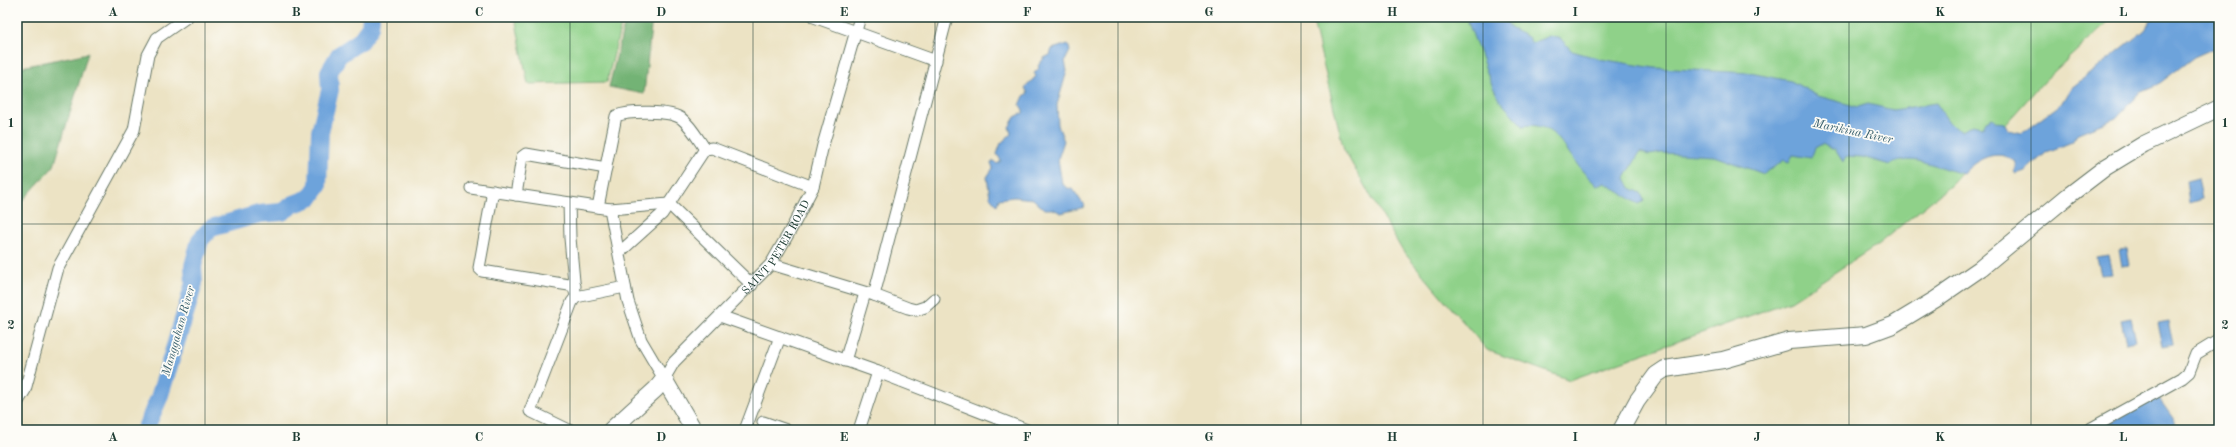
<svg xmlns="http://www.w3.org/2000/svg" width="2236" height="447" viewBox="0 0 2236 447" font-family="'Old Standard TT',serif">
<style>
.green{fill:#8fd189;stroke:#57875e}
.forest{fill:#73b375;stroke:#497854}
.water{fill:#6da3db;stroke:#467088}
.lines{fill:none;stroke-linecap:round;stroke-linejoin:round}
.river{stroke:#6da3db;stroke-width:18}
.street-casing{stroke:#677766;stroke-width:13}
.secondary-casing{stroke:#677766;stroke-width:18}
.street{stroke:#fff;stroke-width:11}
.secondary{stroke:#fff;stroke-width:16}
.grid{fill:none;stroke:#1f3d34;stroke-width:1;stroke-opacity:0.55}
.labels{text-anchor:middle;stroke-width:3.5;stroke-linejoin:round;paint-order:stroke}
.street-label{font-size:11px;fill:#1f3d34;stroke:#fdfcf7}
.water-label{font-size:12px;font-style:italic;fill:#3a616e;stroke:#fdfcf7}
.neatline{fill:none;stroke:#1f3d34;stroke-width:1.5}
.grid-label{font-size:13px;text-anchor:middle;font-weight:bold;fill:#1f3d34}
</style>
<rect width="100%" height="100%" fill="#fdfcf7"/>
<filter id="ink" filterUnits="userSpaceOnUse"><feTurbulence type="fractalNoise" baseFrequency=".025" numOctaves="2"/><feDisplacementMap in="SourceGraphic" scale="8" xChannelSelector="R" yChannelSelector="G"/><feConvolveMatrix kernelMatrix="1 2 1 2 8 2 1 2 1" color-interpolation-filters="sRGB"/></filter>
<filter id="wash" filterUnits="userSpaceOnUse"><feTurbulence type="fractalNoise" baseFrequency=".012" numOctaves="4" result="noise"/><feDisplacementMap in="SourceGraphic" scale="16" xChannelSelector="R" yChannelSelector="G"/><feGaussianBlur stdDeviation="0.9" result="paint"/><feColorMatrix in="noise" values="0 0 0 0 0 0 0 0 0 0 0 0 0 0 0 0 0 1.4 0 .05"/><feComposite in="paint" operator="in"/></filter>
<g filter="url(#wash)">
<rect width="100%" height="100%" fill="#ece3c4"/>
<g class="green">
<path d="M 515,17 L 623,17 L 607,82 L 528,84 Z"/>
<path d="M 1312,17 L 2113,17 L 2044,81 L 1951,185 L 1877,245 L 1791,301 L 1570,380 L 1487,350 L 1402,250 L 1344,150 Z"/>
</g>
<g class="forest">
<path d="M 626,17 L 652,17 L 644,94 L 609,87 Z"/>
<path d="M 88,53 L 54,166 L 17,207 L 17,68 Z"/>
</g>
<g class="water">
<path d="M 1466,17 L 1505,17 L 1510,28 L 1528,37 L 1532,43 L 1549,36 L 1561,39 L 1572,51 L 1600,59 L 1655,68 L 1750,73 L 1791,81 L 1818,96 L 1858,107 L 1868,104 L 1893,110 L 1936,103 C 1943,112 1949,127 1961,131 L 1972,125 L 1983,127 L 1986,121 L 1993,118 L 1996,122 L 2004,123 L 2009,130 L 2022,133 L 2061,104 L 2070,89 L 2145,30 L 2153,17 L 2219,17 L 2219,46 L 2194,57 L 2156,86 L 2139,93 L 2116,118 L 2078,133 L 2072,142 L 2047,152 L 2025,171 L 2016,174 L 2014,172 L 2017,166 L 2015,161 C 2011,160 2007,157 2004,156 C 1989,152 1972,163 1963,174 C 1940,169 1913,152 1890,165 L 1862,157 L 1847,156 L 1843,162 L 1836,151 L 1822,144 L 1815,148 L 1811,158 L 1793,155 L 1789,162 L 1784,160 L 1764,174 L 1714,156 L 1662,153 L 1649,155 L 1640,152 L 1625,178 L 1630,188 L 1641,193 L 1644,201 L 1639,204 L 1605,183 L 1596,185 C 1590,178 1582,172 1577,164 C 1562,144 1552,121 1523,126 L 1500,101 L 1491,83 Z"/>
<path d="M 1068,44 L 1070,51 L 1065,61 L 1067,71 L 1057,105 L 1058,125 L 1064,141 L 1058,159 L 1062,184 L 1068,188 L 1073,189 L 1085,207 L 1061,213 L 1053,209 L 1044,209 L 1033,199 L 1014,197 L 999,199 L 997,205 L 990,197 L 987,177 L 993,168 L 991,163 L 994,161 L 997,164 L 1001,161 L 997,154 L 1001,143 L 1011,134 L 1009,127 L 1015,117 L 1023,113 L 1023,110 L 1020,105 L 1024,96 L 1028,93 L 1025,88 L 1036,76 L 1034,73 L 1039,68 L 1038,66 L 1044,58 L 1050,55 L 1052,49 Z"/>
<path d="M 2198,178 L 2202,199 L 2189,203 L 2186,181 Z"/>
<path d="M 2127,249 L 2130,265 L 2122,266 L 2119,250 Z"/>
<path d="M 2108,255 L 2112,274 L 2101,275 L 2097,257 Z"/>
<path d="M 2131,318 L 2136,341 L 2126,343 L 2121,320 Z"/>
<path d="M 2168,321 L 2173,344 L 2162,346 L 2157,323 Z"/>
<path d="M 2157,396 L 2175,421 L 2176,430 L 2103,430 L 2109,423 Z"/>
</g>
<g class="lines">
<path class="river" d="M 145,430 L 159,398 L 188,304 L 194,283 L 193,266 L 200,240 L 211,228 L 259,214 L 282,212 L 294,204 L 310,198 L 318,186 L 320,132 L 330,90 L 329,72 L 339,55 L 360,41 L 370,27 L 371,17"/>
</g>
</g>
<g filter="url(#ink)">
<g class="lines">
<g class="street-casing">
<g id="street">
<path d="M 814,17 L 936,61"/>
<path d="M 471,188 L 610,209 L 669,204 L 752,285"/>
<path d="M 493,191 L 479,268 L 482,271 L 575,286"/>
<path d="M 516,195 L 522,157 L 526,154 L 606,168"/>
<path d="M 569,203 L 570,238 L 575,292"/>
<path d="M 598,207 L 616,116 C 628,111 671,110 682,119 C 691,126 698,139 705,149"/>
<path d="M 610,209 L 628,301 L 641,340 L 664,379"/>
<path d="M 620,252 L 662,214 L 705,149 L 712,148 L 813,187"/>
<path d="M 771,264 L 874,295 L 908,308 L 916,310 L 925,307 L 934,299"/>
<path d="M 874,295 L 947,17"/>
<path d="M 720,316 L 878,372 L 1027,430"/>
<path d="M 845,361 L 865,293"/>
<path id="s1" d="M 664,379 L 674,362 L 771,264 L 794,224 L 813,187 L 823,145 L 860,17"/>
<path d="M 17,403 L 25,390 L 58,268 L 134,130 L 148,55 L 157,38 L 187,17"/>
<path d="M 763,422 L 786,430"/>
<path d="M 569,430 L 530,411 L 572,302 L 576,297 L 625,287"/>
<path d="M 745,430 L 780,337"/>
<path d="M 859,430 L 878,372"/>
<path d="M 2088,430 L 2182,378 L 2189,372 L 2196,354 L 2219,340"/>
</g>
</g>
<g class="secondary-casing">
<g id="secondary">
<path d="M 611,430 L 656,389 L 664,379 L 694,430"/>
<path d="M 1621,430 L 1637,401 L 1656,375 L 1665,369 L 1723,360 L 1789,341 L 1866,335 L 1893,325 L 1936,299 L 1981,268 L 2068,196 L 2106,167 L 2144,144 L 2219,108"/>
</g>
</g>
<use href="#street" class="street"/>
<use href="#secondary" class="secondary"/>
</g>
</g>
<path class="grid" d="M 205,17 L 205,430M 387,17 L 387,430M 570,17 L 570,430M 753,17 L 753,430M 935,17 L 935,430M 1118,17 L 1118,430M 1301,17 L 1301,430M 1483,17 L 1483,430M 1666,17 L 1666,430M 1849,17 L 1849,430M 2031,17 L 2031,430M 17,224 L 2219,224"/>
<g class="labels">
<g class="street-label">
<text dy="4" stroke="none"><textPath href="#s1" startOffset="174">SAINT PETER ROAD</textPath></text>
</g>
<g class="water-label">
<text transform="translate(1853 131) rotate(12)" y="4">Marikina River</text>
<text transform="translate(178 331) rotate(-74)" y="4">Manggahan River</text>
</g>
</g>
<rect width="2236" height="447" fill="none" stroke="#fdfcf7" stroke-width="44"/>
<rect x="22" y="22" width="2192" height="403" class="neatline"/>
<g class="grid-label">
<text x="113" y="16">A</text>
<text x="296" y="16">B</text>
<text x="479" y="16">C</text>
<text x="661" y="16">D</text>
<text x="844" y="16">E</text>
<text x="1027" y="16">F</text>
<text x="1209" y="16">G</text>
<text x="1392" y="16">H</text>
<text x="1575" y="16">I</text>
<text x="1757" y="16">J</text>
<text x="1940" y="16">K</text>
<text x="2123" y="16">L</text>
<text x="11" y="127">1</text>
<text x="2225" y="127">1</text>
<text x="11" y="329">2</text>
<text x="2225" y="329">2</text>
<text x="113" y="441">A</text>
<text x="296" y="441">B</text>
<text x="479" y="441">C</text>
<text x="661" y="441">D</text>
<text x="844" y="441">E</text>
<text x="1027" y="441">F</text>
<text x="1209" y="441">G</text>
<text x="1392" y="441">H</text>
<text x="1575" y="441">I</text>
<text x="1757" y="441">J</text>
<text x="1940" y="441">K</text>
<text x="2123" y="441">L</text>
</g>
</svg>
